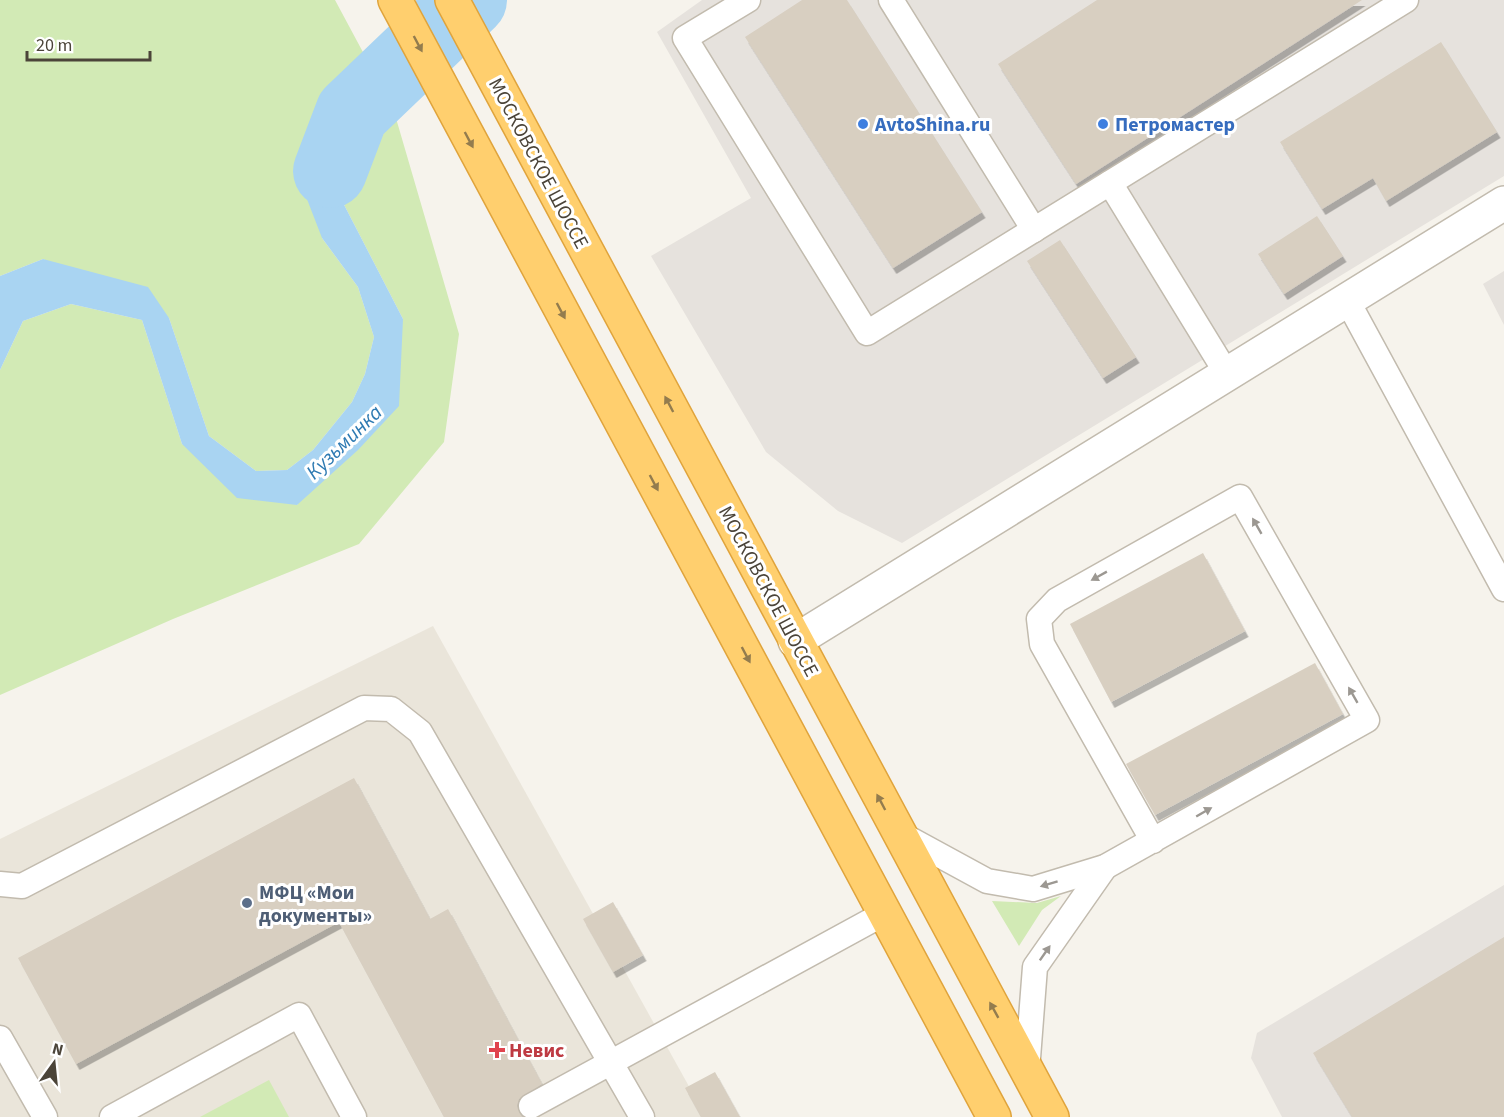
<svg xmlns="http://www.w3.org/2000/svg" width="1504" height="1117" viewBox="0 0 1504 1117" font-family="'Source Sans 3',sans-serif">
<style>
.residential{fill:#eae5da}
.industrial{fill:#e6e2dd}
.green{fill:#d2eab5}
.water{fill:#a9d4f2}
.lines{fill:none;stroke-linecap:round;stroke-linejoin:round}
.river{stroke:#a9d4f2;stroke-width:74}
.building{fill:#d8cfc1;filter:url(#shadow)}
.lane-casing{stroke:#c2bbae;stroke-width:27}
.street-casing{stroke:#c2bbae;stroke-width:36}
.highway-casing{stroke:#e0a43c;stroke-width:36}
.lane{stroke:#fff;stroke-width:24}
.street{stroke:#fff;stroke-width:33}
.highway{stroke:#ffcf6e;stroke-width:33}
.oneway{fill:#937c4e}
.oneway2{fill:#9c9892}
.shop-dot{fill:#3f7fe0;stroke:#fff;stroke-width:2}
.service-dot{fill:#5c6f8a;stroke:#fff;stroke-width:2}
.health-dot{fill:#e0444e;stroke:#fff;stroke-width:2}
.labels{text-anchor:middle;stroke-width:6;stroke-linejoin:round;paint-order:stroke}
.shop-label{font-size:20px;font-weight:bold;fill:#366cbe;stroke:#fff;text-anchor:start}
.street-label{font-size:20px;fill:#4b4439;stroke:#fff}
.service-label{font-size:20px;font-weight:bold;fill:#4e5e75;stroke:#fff;text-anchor:start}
.health-label{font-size:20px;font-weight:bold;fill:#be3a42;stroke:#fff;text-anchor:start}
.water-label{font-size:21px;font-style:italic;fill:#2e7ab2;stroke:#fff}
</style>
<defs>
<filter id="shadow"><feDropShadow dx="3.5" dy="6" stdDeviation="0" flood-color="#0004"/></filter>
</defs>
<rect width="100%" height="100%" fill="#f6f3ec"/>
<path class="residential" d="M 433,626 L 706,1117 L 0,1117 L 0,839 Z"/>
<g class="industrial">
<path d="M 702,0 L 1504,0 L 1504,176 L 902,543 L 838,511 L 766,452 L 651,256 L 751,198 L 657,32 Z"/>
<path d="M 1504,271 L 1504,325 L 1483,284 Z"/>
<path d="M 1504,885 L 1504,1117 L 1282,1117 L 1251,1058 L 1257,1033 Z"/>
</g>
<g class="green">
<path d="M 0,0 L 335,0 L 372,69 L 336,105 L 322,238 L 358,287 L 374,337 L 365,374 L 352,402 L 313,450 L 287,470 L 256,471 L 209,436 L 169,318 L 43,259 L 0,276 Z"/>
<path d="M 393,108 L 459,334 L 444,442 L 359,544 L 173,619 L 0,695 L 0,370 L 23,321 L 71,304 L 142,320 L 182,444 L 297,505 L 403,319 L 338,193 L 362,128 Z"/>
<path d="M 1061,896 L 1042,910 L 1019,946 L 992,901 L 1037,903 Z"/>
<path d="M 269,1080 L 289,1117 L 200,1117 Z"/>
</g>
<path class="water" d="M 372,69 L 393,108 L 362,128 L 338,193 L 403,319 L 399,406 L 358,450 L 297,505 L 237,498 L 182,444 L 142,320 L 71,304 L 23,321 L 0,370 L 0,276 L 43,259 L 148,287 L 169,318 L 209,436 L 256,471 L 287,470 L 313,450 L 352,402 L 365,374 L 374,337 L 358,287 L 322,238 L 300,181 L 336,105 Z"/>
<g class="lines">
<path class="river" d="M 330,171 L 352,113 L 470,0"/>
</g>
<g class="building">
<path d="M 802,0 L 847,0 L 982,212 L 893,268 L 745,37 Z"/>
<path d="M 1097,0 L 1362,0 L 1076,184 L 998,64 Z"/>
<path d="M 1441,42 L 1497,132 L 1386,201 L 1373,178 L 1322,209 L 1280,142 Z"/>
<path d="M 1317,216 L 1343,256 L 1284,294 L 1258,254 Z"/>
<path d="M 1060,240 L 1136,357 L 1103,378 L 1027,261 Z"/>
<path d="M 1203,553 L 1245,631 L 1111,702 L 1070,624 Z"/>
<path d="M 1315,663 L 1343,714 L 1155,815 L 1126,764 Z"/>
<path d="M 354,778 L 430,919 L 448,909 L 542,1084 L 519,1099 L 517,1106 L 522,1117 L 444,1117 L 339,922 L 76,1064 L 18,958 Z"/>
<path d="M 613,902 L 643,955 L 613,972 L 583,919 Z"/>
<path d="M 1504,937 L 1504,1117 L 1352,1117 L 1313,1053 Z"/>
<path d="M 715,1072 L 740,1117 L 701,1117 L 685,1088 Z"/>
</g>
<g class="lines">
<g class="lane-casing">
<g id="lane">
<path d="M 748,0 L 685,38 L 867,333 L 1406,0"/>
<path d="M 891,0 L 1034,230"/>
<path d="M 1110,183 L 1227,374"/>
<path d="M 1347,300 L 1504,589"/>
<path d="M 897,832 L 987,881 L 1033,889 L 1105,867 L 1367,720 L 1240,497 L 1057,600 L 1039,619 L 1042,644 L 1153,841"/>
<path d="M 0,884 L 22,886 L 364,708 L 391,709 L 420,732 L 642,1117"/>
<path d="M 0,1038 L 45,1117"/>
<path d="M 1027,1071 L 1035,967 L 1105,867"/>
<path d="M 531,1106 L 885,913"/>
<path d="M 112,1117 L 299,1015 L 354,1117"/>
</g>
</g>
<g class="street-casing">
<path id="street" d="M 795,641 L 1504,203"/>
</g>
<g class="highway-casing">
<g id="highway">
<path d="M 395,0 L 994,1117"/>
<path d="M 452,0 L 1052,1117"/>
</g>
</g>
<use href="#lane" class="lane"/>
<use href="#street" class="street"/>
<use href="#highway" class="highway"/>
</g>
<defs><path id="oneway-solid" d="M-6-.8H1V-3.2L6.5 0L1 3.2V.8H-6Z" transform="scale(1.5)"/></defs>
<g class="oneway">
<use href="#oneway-solid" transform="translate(418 44) rotate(62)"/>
<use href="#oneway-solid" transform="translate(469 140) rotate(62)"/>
<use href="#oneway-solid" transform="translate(561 311) rotate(62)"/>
<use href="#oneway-solid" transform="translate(669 404) rotate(-118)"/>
<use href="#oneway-solid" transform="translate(654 483) rotate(62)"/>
<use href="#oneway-solid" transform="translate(746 655) rotate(62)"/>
<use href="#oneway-solid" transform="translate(881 802) rotate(-118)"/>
<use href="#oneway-solid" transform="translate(994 1010) rotate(-119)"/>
</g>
<g class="oneway2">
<use href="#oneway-solid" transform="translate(1257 526) rotate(-120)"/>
<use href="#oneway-solid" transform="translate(1099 576) rotate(151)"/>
<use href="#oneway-solid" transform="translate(1353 695) rotate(-120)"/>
<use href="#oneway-solid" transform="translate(1204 812) rotate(-30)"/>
<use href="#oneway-solid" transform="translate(1049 884) rotate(163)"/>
<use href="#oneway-solid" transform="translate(1045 953) rotate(-55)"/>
</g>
<g class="shop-dot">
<circle cx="863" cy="124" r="6"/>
<circle cx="1103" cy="124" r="6"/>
</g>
<circle class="service-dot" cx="247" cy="903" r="6"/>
<path class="health-dot" d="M494 1041h6v6h6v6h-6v6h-6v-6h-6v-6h6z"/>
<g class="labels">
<g class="shop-label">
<text x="875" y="131">AvtoShina.ru</text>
<text x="1115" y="131">Петромастер</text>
</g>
<g class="street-label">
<text transform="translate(539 163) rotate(62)" y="7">МОСКОВСКОЕ ШОССЕ</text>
<text transform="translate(769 591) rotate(62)" y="7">МОСКОВСКОЕ ШОССЕ</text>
</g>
<g class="service-label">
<text x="259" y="899">МФЦ «Мои<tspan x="259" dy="23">документы»</tspan></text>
</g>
<g class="health-label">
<text x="509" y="1057">Невис</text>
</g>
<g class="water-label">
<text transform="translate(344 442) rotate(-44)" y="7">Кузьминка</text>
</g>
</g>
<g transform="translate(54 1063) rotate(15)" stroke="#ffffff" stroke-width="4.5" paint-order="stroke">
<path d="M0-4.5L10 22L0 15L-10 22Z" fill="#4b4439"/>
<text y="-9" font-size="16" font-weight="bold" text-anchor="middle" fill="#4b4439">N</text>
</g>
<path d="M27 51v9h123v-9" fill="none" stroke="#4b4439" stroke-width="3"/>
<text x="36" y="51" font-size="18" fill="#4b4439" stroke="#ffffff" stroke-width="4.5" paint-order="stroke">20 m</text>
</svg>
